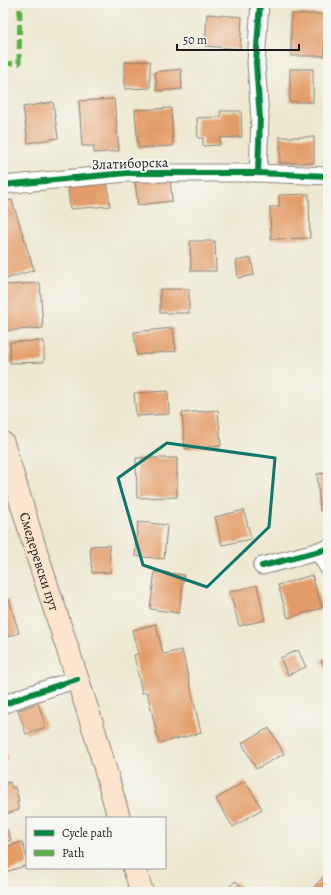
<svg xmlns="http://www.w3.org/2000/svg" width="331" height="895" viewBox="0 0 331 895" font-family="Alegreya,serif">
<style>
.building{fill:#e39c68}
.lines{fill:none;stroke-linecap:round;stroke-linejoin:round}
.minor-casing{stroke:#858276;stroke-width:19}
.secondary-casing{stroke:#858276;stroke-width:24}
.minor{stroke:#fff;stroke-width:17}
.secondary{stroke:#fce5cf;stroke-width:22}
.quiet{stroke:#55b145;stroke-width:5;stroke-dasharray:10 5;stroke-linecap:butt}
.cycleway-casing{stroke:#f6f6f2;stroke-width:8}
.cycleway{stroke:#00873e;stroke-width:6}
.marked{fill:none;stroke:#0f766e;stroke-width:3;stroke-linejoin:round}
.labels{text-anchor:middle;stroke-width:4;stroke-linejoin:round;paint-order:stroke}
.street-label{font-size:14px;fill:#1c1c1c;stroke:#f6f6f2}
</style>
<rect width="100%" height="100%" fill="#f6f6f2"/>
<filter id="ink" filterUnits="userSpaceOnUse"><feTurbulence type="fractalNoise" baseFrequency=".025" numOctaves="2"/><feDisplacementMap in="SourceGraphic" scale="8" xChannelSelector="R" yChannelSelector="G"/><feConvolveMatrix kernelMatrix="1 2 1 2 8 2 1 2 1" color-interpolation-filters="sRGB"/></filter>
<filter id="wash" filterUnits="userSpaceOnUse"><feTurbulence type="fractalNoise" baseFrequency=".012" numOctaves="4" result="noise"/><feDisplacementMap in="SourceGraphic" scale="16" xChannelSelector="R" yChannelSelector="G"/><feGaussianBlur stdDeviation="0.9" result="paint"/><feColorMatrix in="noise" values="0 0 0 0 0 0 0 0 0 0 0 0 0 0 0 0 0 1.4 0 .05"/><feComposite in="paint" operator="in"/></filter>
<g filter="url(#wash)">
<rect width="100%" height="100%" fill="#eee8d0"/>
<g id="blocks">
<g class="building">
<path d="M 207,14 L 242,17 L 240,49 L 205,46 Z"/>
<rect x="291" y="14" width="34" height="42"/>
<path d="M 150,61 L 150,88 L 125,89 L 125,62 Z"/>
<path d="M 181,69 L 182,89 L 157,91 L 155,72 Z"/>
<rect x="290" y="69" width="23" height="33"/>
<path d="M 114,99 L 119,151 L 94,153 L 94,146 L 82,146 L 79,101 Z"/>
<path d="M 53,102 L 58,138 L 28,143 L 23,107 Z"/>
<path d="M 171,108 L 173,146 L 138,148 L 135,110 Z"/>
<path d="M 220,111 L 241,111 L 242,137 L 220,138 L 220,145 L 203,146 L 203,138 L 198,138 L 197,118 L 221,117 Z"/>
<rect x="280" y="137" width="34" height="26"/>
<path d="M 170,177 L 172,201 L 138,205 L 135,181 Z"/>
<path d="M 107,180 L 110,206 L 70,209 L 68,183 Z"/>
<path d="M 309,194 L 310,238 L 271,239 L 270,207 L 279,207 L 279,195 Z"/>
<path d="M 12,200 L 34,270 L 3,280 L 3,202 Z"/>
<path d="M 190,241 L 215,241 L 216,271 L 191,271 Z"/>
<path d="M 251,258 L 254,275 L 238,278 L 236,261 Z"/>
<path d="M 40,283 L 43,328 L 3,331 L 3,285 Z"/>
<rect x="160" y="289" width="29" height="24"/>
<path d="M 173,328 L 176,351 L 137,355 L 134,332 Z"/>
<path d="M 44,341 L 44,362 L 10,363 L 10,342 Z"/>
<path d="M 168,391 L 169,414 L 136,416 L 134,393 Z"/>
<path d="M 218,410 L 221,446 L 185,449 L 182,413 Z"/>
<path d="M 136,458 L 177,458 L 177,497 L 137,498 Z"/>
<path d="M 328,473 L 328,510 L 320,511 L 317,474 Z"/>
<path d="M 244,510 L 251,539 L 222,545 L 215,517 Z"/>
<path d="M 138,522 L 167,525 L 164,559 L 135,556 Z"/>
<path d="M 109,545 L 111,572 L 92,573 L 90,546 Z"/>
<path d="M 155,571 L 184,575 L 179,613 L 150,609 Z"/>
<path d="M 312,575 L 322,608 L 288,618 L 278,585 Z"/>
<path d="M 257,585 L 265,620 L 239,626 L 230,592 Z"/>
<path d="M 9,599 L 19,633 L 7,637 L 3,623 L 3,601 Z"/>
<path d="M 156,624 L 163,654 L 182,650 L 201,733 L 159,743 L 147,692 L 142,693 L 134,655 L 138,654 L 132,630 Z"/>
<path d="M 298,650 L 306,667 L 288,675 L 280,658 Z"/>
<path d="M 328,657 L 328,672 L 321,661 Z"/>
<path d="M 38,703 L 46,727 L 26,734 L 18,710 Z"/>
<path d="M 269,728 L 284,754 L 256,769 L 242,743 Z"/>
<path d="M 3,743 L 8,759 L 3,761 Z"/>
<path d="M 245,781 L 262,809 L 233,827 L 216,799 Z"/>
<path d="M 10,782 L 12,788 L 15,787 L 19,801 L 17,802 L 19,810 L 3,815 L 3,784 Z"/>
<path d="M 7,829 L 11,840 L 3,842 L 3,830 Z"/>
<path d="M 22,842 L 27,857 L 27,865 L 6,872 L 3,862 L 3,848 Z"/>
<path d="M 328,871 L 328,892 L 310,892 Z"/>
<path d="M 236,881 L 244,892 L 226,892 L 225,890 Z"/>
</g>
</g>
</g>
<g filter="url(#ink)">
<use href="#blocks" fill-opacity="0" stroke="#858276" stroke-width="1"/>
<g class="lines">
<g class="minor-casing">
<g id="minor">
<path d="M 258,173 L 260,118 L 256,63 L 260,3"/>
<path d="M 3,185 L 126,173 L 258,173 L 328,176"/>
<path d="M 318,551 L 328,567"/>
<path d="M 262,566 L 328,549"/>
<path d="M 3,705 L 25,696 L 77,679"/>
</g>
</g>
<g class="secondary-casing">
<g id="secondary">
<path id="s1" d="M 3,443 L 39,561 L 95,733 L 119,818"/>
<path d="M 134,868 L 142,892"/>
</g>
</g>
<use href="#minor" class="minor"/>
<use href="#secondary" class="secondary"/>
<path class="quiet" d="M 3,64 L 19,63 L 20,3"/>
<g class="cycleway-casing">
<g id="cycleway">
<path d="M 258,173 L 260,118 L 256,63 L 260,3"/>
<path d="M 3,185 L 126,173 L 258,173 L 328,176"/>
<path d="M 262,566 L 328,549"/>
<path d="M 3,705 L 25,696 L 77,679"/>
</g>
</g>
<use href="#cycleway" class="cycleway"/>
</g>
</g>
<path class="marked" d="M 167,443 L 275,458 L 269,527 L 207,587 L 143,565 L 118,478 Z"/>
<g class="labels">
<g class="street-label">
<text transform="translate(130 163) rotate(-2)" y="5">Златиборска</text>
<text dy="5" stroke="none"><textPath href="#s1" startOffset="124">Смедеревски пут</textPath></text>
</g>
</g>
<rect width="331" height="895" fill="none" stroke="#f6f6f2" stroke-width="16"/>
<rect x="26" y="817" width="140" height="52" fill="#f6f6f2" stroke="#9f9f9c"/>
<rect x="34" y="830" width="20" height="6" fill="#00873e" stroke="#9f9f9c"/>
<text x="62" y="837" font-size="12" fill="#1c1c1c">Cycle path</text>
<rect x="34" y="850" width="20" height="6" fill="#55b145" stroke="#9f9f9c"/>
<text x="62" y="857" font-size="12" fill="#1c1c1c">Path</text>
<path d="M177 44v6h122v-6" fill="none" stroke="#1c1c1c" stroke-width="2"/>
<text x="183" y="44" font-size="12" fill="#1c1c1c" stroke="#f6f6f2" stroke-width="3" paint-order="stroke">50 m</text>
</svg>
